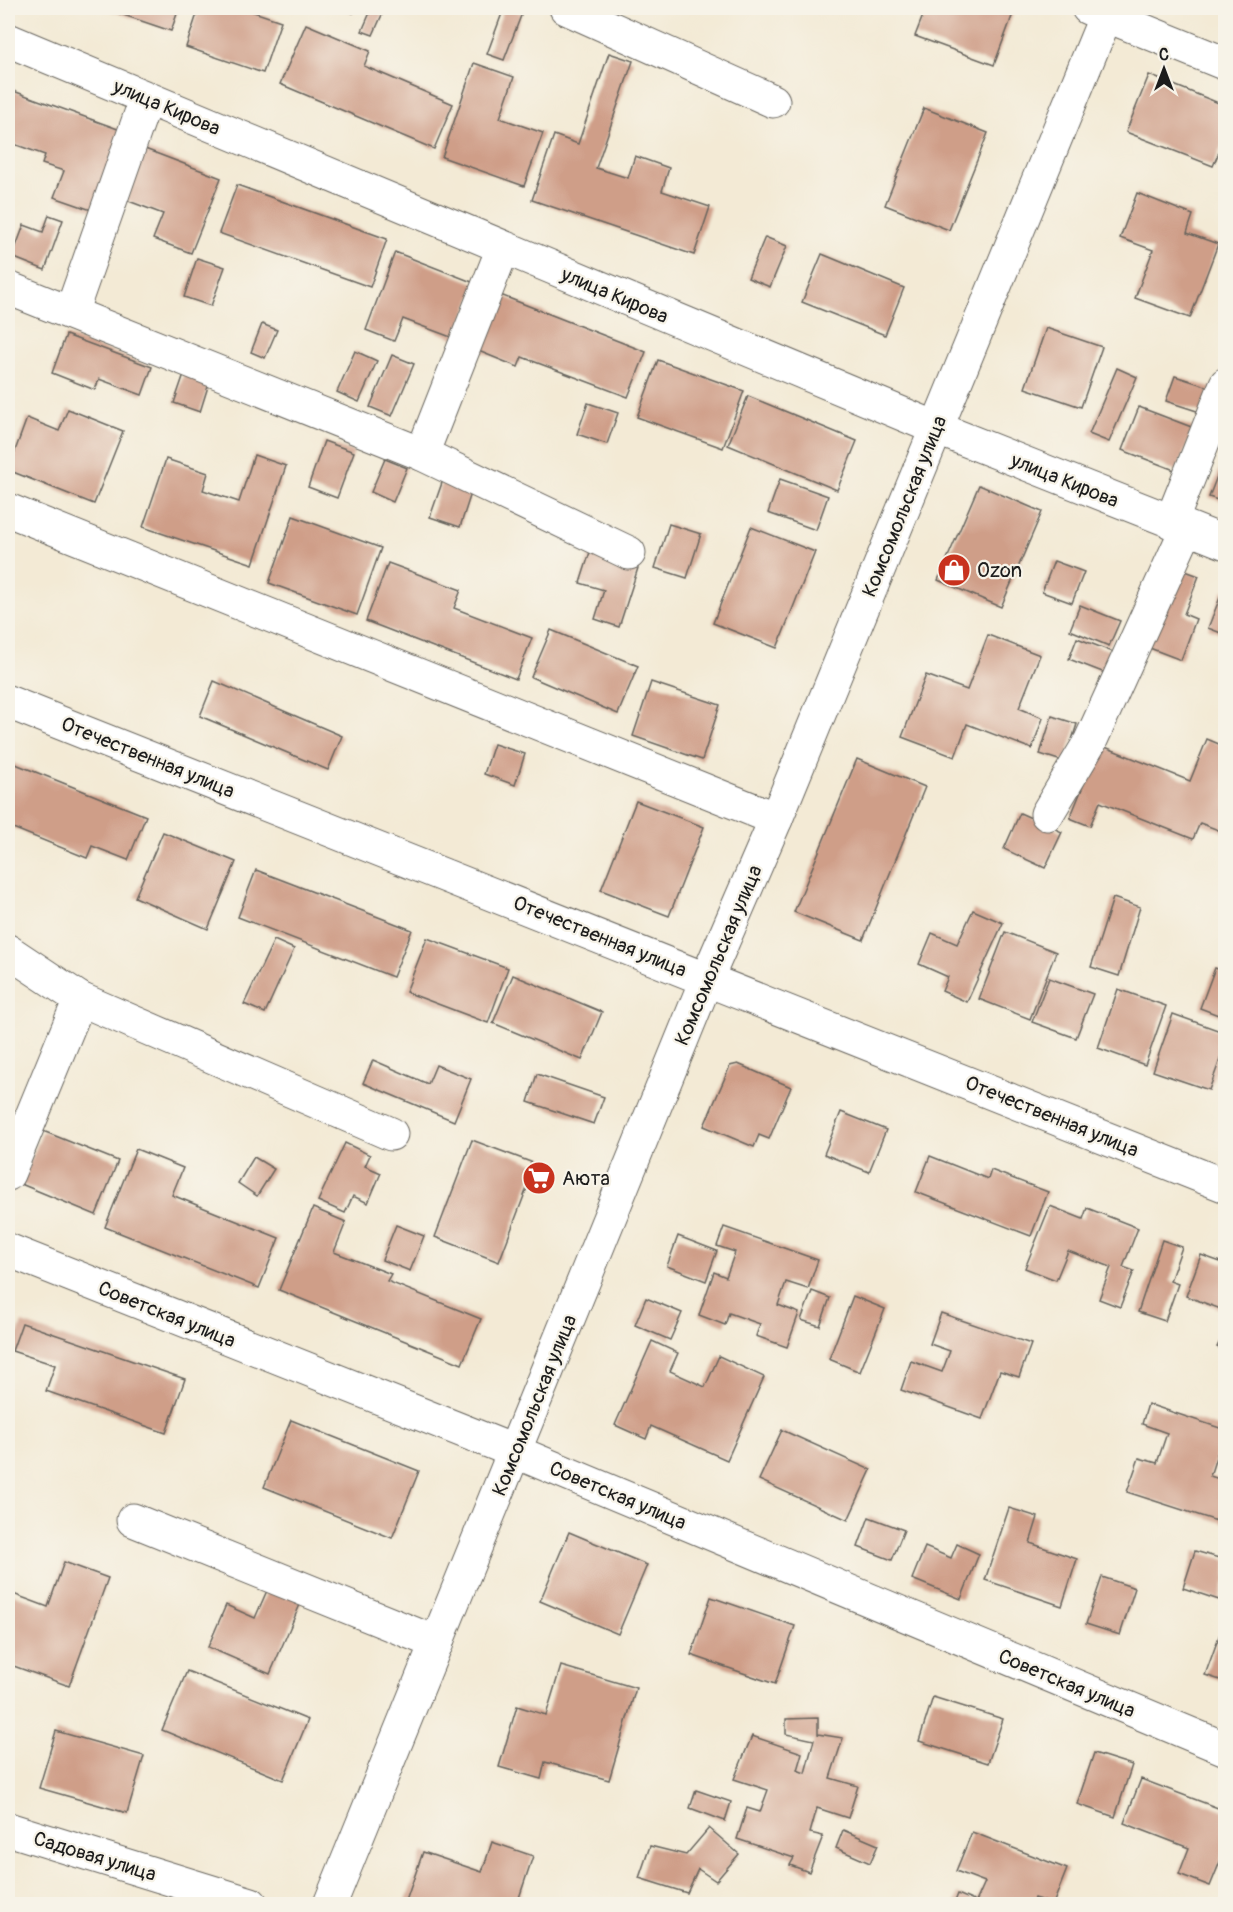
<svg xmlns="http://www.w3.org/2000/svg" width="1233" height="1912" viewBox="0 0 1233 1912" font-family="Pangolin,sans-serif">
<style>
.building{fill:#cf9e88}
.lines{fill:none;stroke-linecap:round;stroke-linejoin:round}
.minor-casing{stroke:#67645d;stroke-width:35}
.major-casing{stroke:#67645d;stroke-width:35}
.minor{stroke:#fff;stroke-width:33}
.major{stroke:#fff;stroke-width:33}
.labels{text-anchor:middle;stroke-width:4.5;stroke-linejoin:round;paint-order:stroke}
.street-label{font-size:20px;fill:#1c1c1c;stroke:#f7f3e8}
.poi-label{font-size:20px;fill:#1c1c1c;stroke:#f7f3e8;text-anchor:start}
</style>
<rect width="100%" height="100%" fill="#f7f3e8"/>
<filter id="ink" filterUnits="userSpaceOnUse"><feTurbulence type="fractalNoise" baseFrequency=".0167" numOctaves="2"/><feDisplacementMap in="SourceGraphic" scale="12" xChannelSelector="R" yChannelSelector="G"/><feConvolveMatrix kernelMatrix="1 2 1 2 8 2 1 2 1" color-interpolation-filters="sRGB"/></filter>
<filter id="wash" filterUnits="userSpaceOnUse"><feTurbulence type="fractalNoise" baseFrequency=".008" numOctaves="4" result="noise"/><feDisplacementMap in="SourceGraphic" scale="24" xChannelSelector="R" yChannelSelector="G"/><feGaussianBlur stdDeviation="1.35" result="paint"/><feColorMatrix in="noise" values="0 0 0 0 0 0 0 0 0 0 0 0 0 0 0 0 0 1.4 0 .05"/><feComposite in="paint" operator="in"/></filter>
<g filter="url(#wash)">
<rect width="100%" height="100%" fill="#f3ead5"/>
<g id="blocks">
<g class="building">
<path d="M 103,8 L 179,8 L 171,31 Z"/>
<path d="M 199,8 L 242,8 L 281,21 L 263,73 L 186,47 Z"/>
<path d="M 341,8 L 356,8 L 353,13 Z"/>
<path d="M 372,8 L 385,8 L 373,35 L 362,31 Z"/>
<path d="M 504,8 L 522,13 L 504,60 L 487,54 Z"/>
<path d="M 926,8 L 1004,8 L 1014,11 L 994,65 L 915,36 Z"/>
<path d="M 306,24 L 370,51 L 364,66 L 453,104 L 434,149 L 280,84 Z"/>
<path d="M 609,53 L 633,61 L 596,168 L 628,178 L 635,156 L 669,168 L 662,191 L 710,207 L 694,255 L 532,200 L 554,135 L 578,144 Z"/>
<path d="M 474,63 L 514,77 L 500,118 L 543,133 L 524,186 L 442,157 Z"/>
<path d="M 1149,75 L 1226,106 L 1226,136 L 1213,166 L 1126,132 Z"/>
<path d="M 8,89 L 126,132 L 97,212 L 54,197 L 64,171 L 42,164 L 45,155 L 8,142 Z"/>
<path d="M 924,108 L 988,133 L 949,230 L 885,205 Z"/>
<path d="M 145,149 L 221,178 L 191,253 L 153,239 L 163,214 L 126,200 Z"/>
<path d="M 237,185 L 387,239 L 370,287 L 219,233 Z"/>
<path d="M 1137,193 L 1193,215 L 1187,233 L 1218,244 L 1190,318 L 1135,298 L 1153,250 L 1120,238 Z"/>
<path d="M 49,215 L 63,220 L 45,270 L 12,257 L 24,225 L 43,232 Z"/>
<path d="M 765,237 L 787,246 L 770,287 L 748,278 Z"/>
<path d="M 395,252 L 477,284 L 456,339 L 403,319 L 394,341 L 366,330 Z"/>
<path d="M 822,254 L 904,288 L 885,335 L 802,302 Z"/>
<path d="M 197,258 L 225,267 L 211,306 L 184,297 Z"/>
<path d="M 498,294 L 646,352 L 628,397 L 522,357 L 518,367 L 476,350 Z"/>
<path d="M 262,324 L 277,330 L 265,358 L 251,352 Z"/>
<path d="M 1046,328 L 1102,347 L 1081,407 L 1025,388 Z"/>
<path d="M 66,335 L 152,367 L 142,395 L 99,379 L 95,390 L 52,373 Z"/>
<path d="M 355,351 L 377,361 L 359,402 L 337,392 Z"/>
<path d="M 392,355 L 414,364 L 392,416 L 370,407 Z"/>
<path d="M 658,360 L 744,391 L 723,448 L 637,417 Z"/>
<path d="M 1117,368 L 1137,377 L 1109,442 L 1089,434 Z"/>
<path d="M 185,371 L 210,380 L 200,412 L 174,403 Z"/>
<path d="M 1175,376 L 1212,388 L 1203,413 L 1166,401 Z"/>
<path d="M 748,396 L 857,441 L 837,490 L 728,445 Z"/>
<path d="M 588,403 L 618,413 L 607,444 L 577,434 Z"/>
<path d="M 1139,407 L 1194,428 L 1177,471 L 1122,450 Z"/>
<path d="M 68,409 L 123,431 L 94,504 L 8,470 L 27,418 L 59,431 Z"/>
<path d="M 324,441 L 354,452 L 337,498 L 308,487 Z"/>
<path d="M 1226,453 L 1226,503 L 1209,497 Z"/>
<path d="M 254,455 L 286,466 L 253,564 L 143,527 L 166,459 L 208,473 L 203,490 L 239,502 Z"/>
<path d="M 385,459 L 407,468 L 393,502 L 371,492 Z"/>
<path d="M 780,479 L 828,496 L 816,530 L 768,513 Z"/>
<path d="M 443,480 L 472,490 L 460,527 L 430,517 Z"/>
<path d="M 979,485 L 1042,512 L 1001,607 L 938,580 Z"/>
<path d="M 293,516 L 381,548 L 357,615 L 269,583 Z"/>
<path d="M 669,524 L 701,534 L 687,578 L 655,568 Z"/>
<path d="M 751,527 L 815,552 L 777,648 L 713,623 Z"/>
<path d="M 590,552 L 638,568 L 619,627 L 595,619 L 604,590 L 580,583 Z"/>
<path d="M 1054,561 L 1084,572 L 1072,603 L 1042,592 Z"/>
<path d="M 388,563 L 461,590 L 454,608 L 532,638 L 516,679 L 366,621 Z"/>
<path d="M 1177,568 L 1199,576 L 1184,614 L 1196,619 L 1181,660 L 1147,647 Z"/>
<path d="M 1223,590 L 1226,591 L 1226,635 L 1208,628 Z"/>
<path d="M 1080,605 L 1120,621 L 1109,646 L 1070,630 Z"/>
<path d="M 551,630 L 638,666 L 618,714 L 531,677 Z"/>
<path d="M 988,635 L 1040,655 L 1019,708 L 1043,718 L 1032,749 L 967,724 L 955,757 L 902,737 L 926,675 L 967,690 Z"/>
<path d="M 1077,638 L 1113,652 L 1105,673 L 1069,659 Z"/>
<path d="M 214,681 L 342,736 L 328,770 L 200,716 Z"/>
<path d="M 651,682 L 720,705 L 702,760 L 633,736 Z"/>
<path d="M 1052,716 L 1077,724 L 1065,762 L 1040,754 Z"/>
<path d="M 1207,739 L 1226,747 L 1226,833 L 1200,823 L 1193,839 L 1100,802 L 1090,826 L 1070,818 L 1100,745 L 1190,781 Z"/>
<path d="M 494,744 L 525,754 L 515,785 L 484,774 Z"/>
<path d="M 857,759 L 925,787 L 863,940 L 794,912 Z"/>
<path d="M 8,761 L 146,816 L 128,860 L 92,846 L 87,858 L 8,826 Z"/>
<path d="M 636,801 L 704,827 L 669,916 L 601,890 Z"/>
<path d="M 1020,813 L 1062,832 L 1045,868 L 1004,849 Z"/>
<path d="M 163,832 L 236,862 L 208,929 L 135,897 Z"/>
<path d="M 256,870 L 412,930 L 393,977 L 238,917 Z"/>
<path d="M 1113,898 L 1140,907 L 1119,976 L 1091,967 Z"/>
<path d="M 973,910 L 1003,923 L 967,1002 L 942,991 L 948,977 L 919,964 L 932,933 L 957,944 Z"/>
<path d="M 1005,932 L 1056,952 L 1030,1019 L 979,999 Z"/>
<path d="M 427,938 L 508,968 L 488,1023 L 406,992 Z"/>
<path d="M 274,940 L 294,949 L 265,1013 L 244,1004 Z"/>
<path d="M 1215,968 L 1226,972 L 1226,1018 L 1200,1008 Z"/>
<path d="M 513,975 L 602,1012 L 582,1060 L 493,1023 Z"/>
<path d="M 1049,978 L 1093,994 L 1076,1038 L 1032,1022 Z"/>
<path d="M 1118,989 L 1166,1006 L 1145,1065 L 1098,1048 Z"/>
<path d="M 1173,1014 L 1226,1033 L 1226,1043 L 1209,1090 L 1153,1071 Z"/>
<path d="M 373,1060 L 428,1084 L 436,1065 L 471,1079 L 454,1121 L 363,1083 Z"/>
<path d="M 738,1064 L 791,1087 L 769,1139 L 759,1135 L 754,1147 L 704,1126 L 730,1066 Z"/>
<path d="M 537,1074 L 604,1097 L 594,1124 L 528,1102 Z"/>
<path d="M 841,1112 L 886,1130 L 869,1172 L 824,1154 Z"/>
<path d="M 43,1131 L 118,1161 L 96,1215 L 21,1184 Z"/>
<path d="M 472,1140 L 536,1164 L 499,1262 L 435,1237 Z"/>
<path d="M 345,1143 L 370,1155 L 365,1166 L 381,1173 L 368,1203 L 353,1196 L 345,1213 L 318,1201 Z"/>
<path d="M 136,1149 L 183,1168 L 172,1195 L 279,1238 L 259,1288 L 105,1227 Z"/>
<path d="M 930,1156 L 988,1179 L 991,1170 L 1048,1192 L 1031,1236 L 916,1192 Z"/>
<path d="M 254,1157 L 274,1169 L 257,1196 L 238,1183 Z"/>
<path d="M 1050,1206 L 1083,1219 L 1087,1208 L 1138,1228 L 1123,1267 L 1134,1271 L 1120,1307 L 1099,1299 L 1111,1267 L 1068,1251 L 1056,1280 L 1025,1268 Z"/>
<path d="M 313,1208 L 346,1222 L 334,1252 L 391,1274 L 387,1281 L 481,1319 L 462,1364 L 279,1290 Z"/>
<path d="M 396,1225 L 424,1236 L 410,1271 L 382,1260 Z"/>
<path d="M 724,1227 L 818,1260 L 808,1289 L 786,1282 L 778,1305 L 799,1313 L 787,1347 L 756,1336 L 760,1324 L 729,1313 L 725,1325 L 699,1315 L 714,1272 L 726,1277 L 735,1252 L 717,1246 Z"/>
<path d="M 678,1236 L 717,1251 L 706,1281 L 667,1266 Z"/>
<path d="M 1162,1240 L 1182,1247 L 1170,1281 L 1178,1284 L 1165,1321 L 1138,1312 Z"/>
<path d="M 1201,1255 L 1226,1264 L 1226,1311 L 1186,1296 Z"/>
<path d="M 812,1291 L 830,1298 L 820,1326 L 801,1320 Z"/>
<path d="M 853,1296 L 885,1309 L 860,1372 L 829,1359 Z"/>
<path d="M 646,1298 L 682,1313 L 670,1340 L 635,1325 Z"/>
<path d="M 941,1313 L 1031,1344 L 1019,1377 L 1000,1371 L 982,1419 L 901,1390 L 911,1361 L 942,1372 L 950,1351 L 930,1344 Z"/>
<path d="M 22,1323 L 185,1379 L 166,1433 L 46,1391 L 55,1365 L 12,1351 Z"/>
<path d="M 1226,1329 L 1226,1350 L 1217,1347 Z"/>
<path d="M 652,1341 L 678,1353 L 670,1371 L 705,1387 L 719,1356 L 764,1377 L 727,1460 L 651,1426 L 646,1439 L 615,1425 Z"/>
<path d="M 1148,1404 L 1226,1430 L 1226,1456 L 1217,1454 L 1210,1476 L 1226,1481 L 1226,1524 L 1127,1492 L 1139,1458 L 1157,1463 L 1167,1433 L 1142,1424 Z"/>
<path d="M 291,1420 L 419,1471 L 392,1538 L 264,1487 Z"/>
<path d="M 782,1430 L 871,1470 L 848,1520 L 759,1480 Z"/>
<path d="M 1009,1508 L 1038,1517 L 1030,1543 L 1077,1559 L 1062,1606 L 985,1580 Z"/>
<path d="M 869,1517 L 904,1530 L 892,1560 L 858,1547 Z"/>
<path d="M 569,1532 L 647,1565 L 618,1634 L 540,1601 Z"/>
<path d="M 957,1544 L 979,1554 L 961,1599 L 912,1579 L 925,1547 L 951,1558 Z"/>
<path d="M 1195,1551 L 1226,1560 L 1226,1580 L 1219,1600 L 1183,1588 Z"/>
<path d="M 64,1562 L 108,1578 L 69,1686 L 8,1664 L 8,1592 L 48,1607 Z"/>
<path d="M 1102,1577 L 1135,1588 L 1120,1635 L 1086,1624 Z"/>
<path d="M 269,1586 L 302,1600 L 270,1674 L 208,1647 L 226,1605 L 255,1618 Z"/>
<path d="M 711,1597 L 795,1626 L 775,1684 L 691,1655 Z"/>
<path d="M 1226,1617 L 1226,1682 L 1205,1675 Z"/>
<path d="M 561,1666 L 636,1688 L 609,1780 L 545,1762 L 541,1779 L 499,1767 L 517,1706 L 546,1715 Z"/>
<path d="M 187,1671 L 308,1720 L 283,1780 L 162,1730 Z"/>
<path d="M 933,1697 L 1003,1719 L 988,1763 L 919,1741 Z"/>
<path d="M 818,1718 L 818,1734 L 843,1738 L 830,1778 L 858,1786 L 848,1818 L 817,1808 L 810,1833 L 823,1836 L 809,1872 L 790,1865 L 794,1858 L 737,1839 L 747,1808 L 760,1812 L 768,1790 L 734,1779 L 752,1736 L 802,1753 L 797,1770 L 805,1773 L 814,1740 L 786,1734 L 786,1719 Z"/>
<path d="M 56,1731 L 144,1756 L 127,1813 L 39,1788 Z"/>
<path d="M 1094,1753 L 1132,1765 L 1115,1817 L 1077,1804 Z"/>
<path d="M 1141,1779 L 1226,1811 L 1226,1847 L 1210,1886 L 1179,1874 L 1189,1848 L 1124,1823 Z"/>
<path d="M 696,1790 L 731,1802 L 725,1821 L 690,1808 Z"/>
<path d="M 709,1828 L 739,1854 L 716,1881 L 698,1869 L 687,1893 L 639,1878 L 650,1846 L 686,1855 Z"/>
<path d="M 843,1830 L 878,1845 L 870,1863 L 836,1848 Z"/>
<path d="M 972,1832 L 1067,1869 L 1053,1904 L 1034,1898 L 1032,1904 L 954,1904 L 958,1894 L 976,1902 L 985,1882 L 956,1871 Z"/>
<path d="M 492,1842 L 533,1856 L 517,1904 L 416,1904 L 406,1901 L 423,1852 L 482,1872 Z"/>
</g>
</g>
</g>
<g filter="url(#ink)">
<use href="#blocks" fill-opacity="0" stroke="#67645d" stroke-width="1.5"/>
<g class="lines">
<g class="minor-casing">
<g id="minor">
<path d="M 566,8 L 773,101"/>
<path d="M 1088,8 L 1226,64"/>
<path d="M 8,40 L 936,428 L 1226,543"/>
<path d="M 8,288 L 422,454 L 629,553"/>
<path d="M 71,313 L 146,99"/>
<path d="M 422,454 L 503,248"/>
<path d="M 8,510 L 776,819"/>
<path d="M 1171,522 L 1226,384"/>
<path d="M 8,702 L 1226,1186"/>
<path d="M 1047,814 L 1090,742 L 1187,528"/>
<path d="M 8,951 L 80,999 L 391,1134"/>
<path d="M 8,1174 L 80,999"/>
<path d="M 8,1250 L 516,1452 L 1226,1749"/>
<path d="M 133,1520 L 437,1643"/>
<path d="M 8,1829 L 251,1904"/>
</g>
</g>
<g class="major-casing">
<path id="major" d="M 330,1904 L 707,978 L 776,819 L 1109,8"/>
</g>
<use href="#minor" class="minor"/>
<use href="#major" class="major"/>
</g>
</g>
<defs>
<g id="shop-disc" transform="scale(1.725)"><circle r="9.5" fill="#c8321e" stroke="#f7f3e8"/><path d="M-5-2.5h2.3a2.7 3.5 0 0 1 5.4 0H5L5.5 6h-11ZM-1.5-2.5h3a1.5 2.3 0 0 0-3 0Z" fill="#fff"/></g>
<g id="supermarket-disc" transform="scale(1.725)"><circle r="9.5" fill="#c8321e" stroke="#f7f3e8"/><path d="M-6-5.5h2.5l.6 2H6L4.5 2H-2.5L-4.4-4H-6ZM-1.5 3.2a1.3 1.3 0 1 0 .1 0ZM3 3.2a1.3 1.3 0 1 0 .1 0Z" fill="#fff"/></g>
</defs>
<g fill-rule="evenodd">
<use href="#shop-disc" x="954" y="570"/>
<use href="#supermarket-disc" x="539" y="1178"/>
</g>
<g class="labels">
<g class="street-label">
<text transform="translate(167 107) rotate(23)" y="7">улица Кирова</text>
<text transform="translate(615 295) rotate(23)" y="7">улица Кирова</text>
<text transform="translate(1065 480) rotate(22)" y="7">улица Кирова</text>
<text transform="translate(904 506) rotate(-68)" y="7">Комсомольская улица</text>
<text transform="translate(148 757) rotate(22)" y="7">Отечественная улица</text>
<text transform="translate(600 936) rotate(22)" y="7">Отечественная улица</text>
<text transform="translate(718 955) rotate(-67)" y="7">Комсомольская улица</text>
<text transform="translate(1052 1116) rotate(22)" y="7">Отечественная улица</text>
<text transform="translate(167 1314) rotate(22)" y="7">Советская улица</text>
<text transform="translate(534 1405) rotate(-68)" y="7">Комсомольская улица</text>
<text transform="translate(618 1495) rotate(23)" y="7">Советская улица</text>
<text transform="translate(1067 1683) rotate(23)" y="7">Советская улица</text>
<text transform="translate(95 1856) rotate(17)" y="7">Садовая улица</text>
</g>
<g class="poi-label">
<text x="977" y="577">Ozon</text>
<text x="562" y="1185">Аюта</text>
</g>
</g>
<rect width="1233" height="1912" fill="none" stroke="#f7f3e8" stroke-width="30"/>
<g transform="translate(1164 69)" stroke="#f7f3e8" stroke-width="4.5" paint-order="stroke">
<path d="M0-4.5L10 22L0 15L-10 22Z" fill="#1c1c1c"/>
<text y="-9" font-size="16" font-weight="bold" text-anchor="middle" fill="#1c1c1c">С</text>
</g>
</svg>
